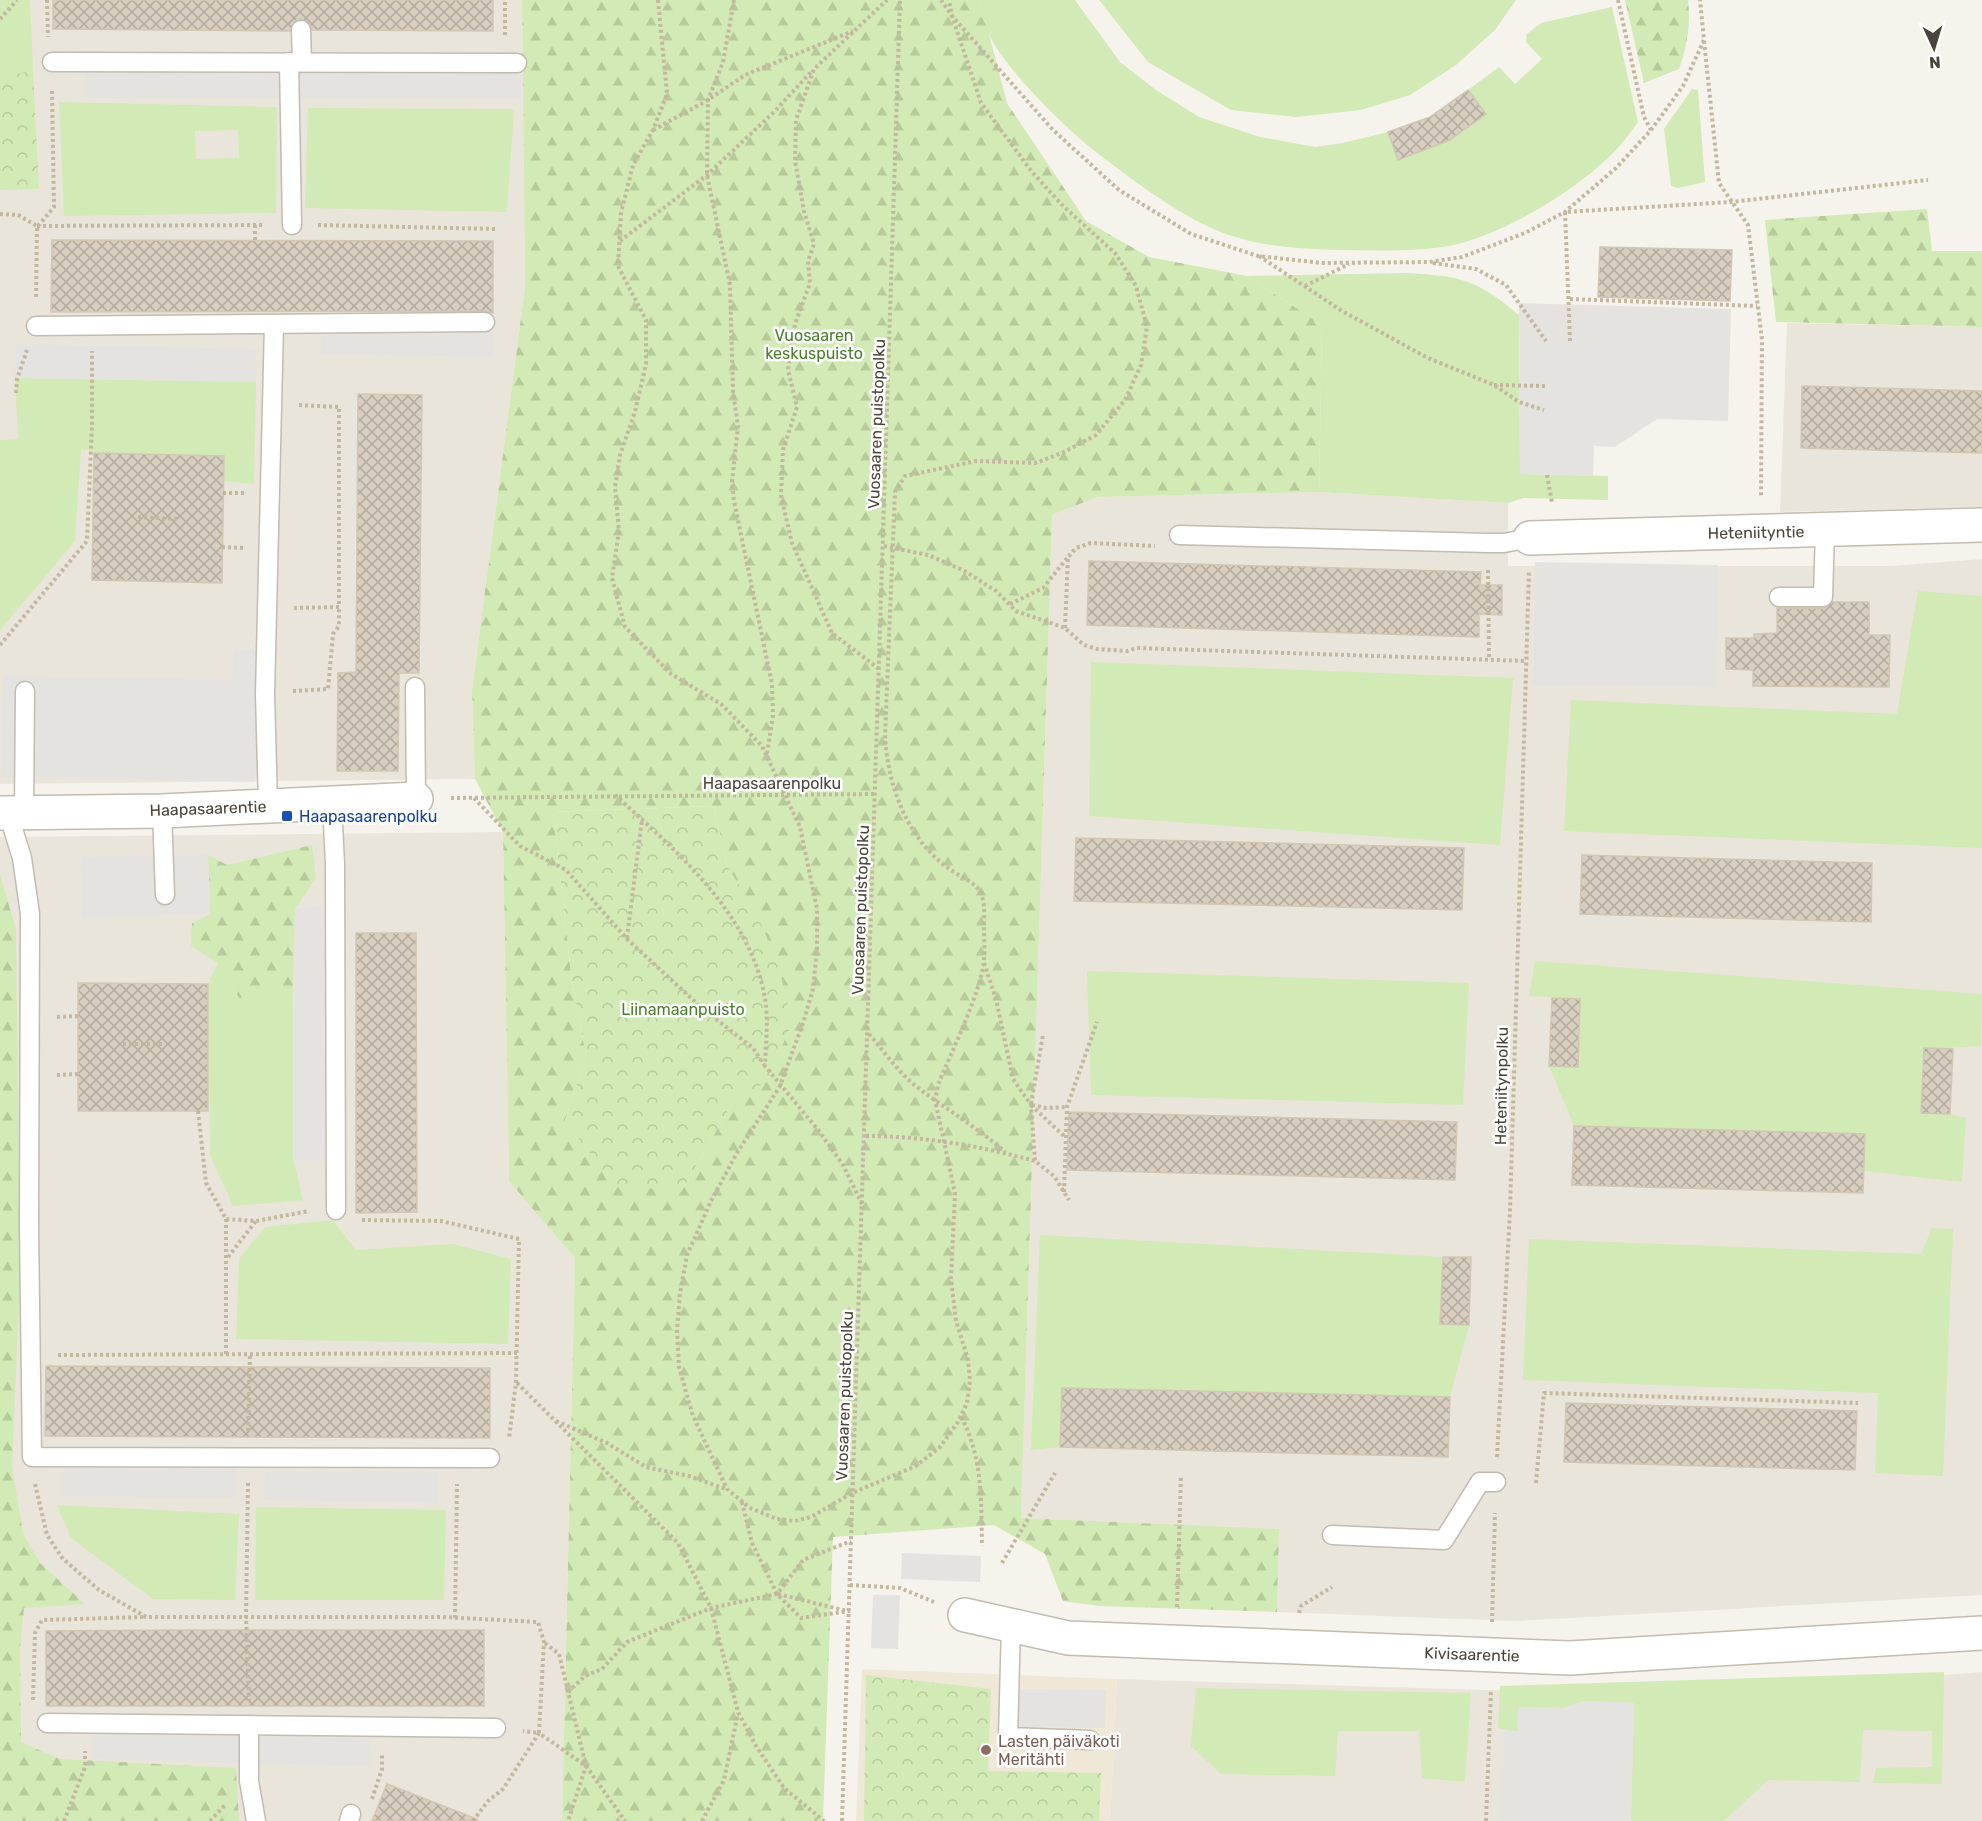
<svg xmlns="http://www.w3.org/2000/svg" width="1982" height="1821" viewBox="0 0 1982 1821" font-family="Rubik,sans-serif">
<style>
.residential{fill:#eae5da}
.education{fill:#efe8d6}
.grass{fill:#d2eab5;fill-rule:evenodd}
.forest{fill:url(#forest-firs);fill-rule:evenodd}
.park{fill:url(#park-crowns)}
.parking{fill:#e5e3e0}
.building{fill:url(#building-cross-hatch);stroke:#d3c7b4;stroke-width:1.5}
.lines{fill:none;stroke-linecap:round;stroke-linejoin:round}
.service-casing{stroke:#c2bbae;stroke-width:21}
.minor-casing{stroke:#c2bbae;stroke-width:36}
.path{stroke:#c4b79f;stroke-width:4;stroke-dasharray:3 3;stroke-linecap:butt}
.service{stroke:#fff;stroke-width:18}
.minor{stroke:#fff;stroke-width:33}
.transit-dot{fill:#1a4fb4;stroke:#fff;stroke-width:2}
.education-dot{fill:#8d6e63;stroke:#fff;stroke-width:2}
.labels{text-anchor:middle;stroke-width:5;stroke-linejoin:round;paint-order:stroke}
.park-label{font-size:16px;fill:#4a7f2a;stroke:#fff}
.street-label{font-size:16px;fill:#4b4439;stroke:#fff}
.transit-label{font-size:16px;fill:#164399;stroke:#fff;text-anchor:start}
.education-label{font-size:16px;fill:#785e54;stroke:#fff;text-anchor:start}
</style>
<defs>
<pattern id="forest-firs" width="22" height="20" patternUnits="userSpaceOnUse" patternTransform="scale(1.5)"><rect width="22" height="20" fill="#d2eab5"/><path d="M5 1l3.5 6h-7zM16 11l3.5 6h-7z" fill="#b6ca9c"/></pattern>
<pattern id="park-crowns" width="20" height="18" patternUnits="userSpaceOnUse" patternTransform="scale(1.5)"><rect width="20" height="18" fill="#d2eab5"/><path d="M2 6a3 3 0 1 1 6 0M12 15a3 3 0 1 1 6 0" fill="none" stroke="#b6ca9c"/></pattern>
<pattern id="building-cross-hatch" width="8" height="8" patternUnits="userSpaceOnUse" patternTransform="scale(1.5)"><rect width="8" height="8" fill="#d8cfc1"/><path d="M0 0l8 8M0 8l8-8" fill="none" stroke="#b1aa9e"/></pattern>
</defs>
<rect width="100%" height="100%" fill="#f6f3ec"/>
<g class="residential">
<path d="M 0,0 L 522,0 L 525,287 L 472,690 L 475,779 L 0,784 Z"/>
<path d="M 1787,323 L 1982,327 L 1982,507 L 1780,512 Z"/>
<path d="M 1319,492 L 1508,503 L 1508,566 L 1892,566 L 1982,559 L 1982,1595 L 1515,1621 L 1277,1612 L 1279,1530 L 1021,1518 L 1052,515 L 1097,497 Z"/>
<path d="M 503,832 L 509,1180 L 575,1258 L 562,1821 L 0,1821 L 0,837 Z"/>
<path d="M 1982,1672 L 1982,1821 L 1110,1821 L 1117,1679 L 1583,1693 L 1789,1687 Z"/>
</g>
<path class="education" d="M 862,1669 L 1117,1679 L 1110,1821 L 856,1821 Z"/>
<g class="grass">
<path d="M 0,0 L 30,0 L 33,71 L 0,76 Z"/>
<path d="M 980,0 L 1075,0 L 1120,62 L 1156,90 L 1199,117 L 1260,137 L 1315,147 L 1343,143 L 1388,132 L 1398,160 L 1455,137 L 1486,115 L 1468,90 L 1499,67 L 1515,84 L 1542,59 L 1526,42 L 1527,34 L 1541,23 L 1612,7 L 1638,122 C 1629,134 1620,147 1609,157 C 1570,194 1497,239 1443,247 C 1408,252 1373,250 1338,250 C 1296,249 1249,246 1209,227 C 1167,207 1133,180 1096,152 C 1065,128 998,63 986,27 C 983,18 982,9 980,0 Z"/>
<path d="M 1099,0 L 1516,0 L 1495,30 L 1456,65 L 1410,95 L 1361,110 L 1296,117 L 1231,110 L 1148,62 Z"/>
<path d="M 1692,89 L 1698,90 L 1705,182 L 1678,188 L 1671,186 L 1664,129 Z"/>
<path d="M 59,102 L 277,107 L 276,213 L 64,216 ZM 238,130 L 239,158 L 196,159 L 195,131 Z"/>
<path d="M 308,108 L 514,109 L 507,212 L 305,208 Z"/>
<path d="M 1406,273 C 1461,276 1476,279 1519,315 L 1520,474 L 1608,476 L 1608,500 L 1523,498 L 1508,503 L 1319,492 L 1322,325 L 1247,276 Z"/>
<path d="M 15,378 L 256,382 L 254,484 L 223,481 L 223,456 L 107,454 L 81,449 L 75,541 L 0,630 L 0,440 L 18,439 Z"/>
<path d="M 1918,591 L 1982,596 L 1982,848 L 1564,831 L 1571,700 L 1897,714 Z"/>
<path d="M 1091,662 L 1513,678 L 1500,845 L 1089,816 Z"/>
<path d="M 1535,961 L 1982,994 L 1981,1046 L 1924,1049 L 1921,1113 L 1950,1114 L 1966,1118 L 1962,1182 L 1864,1171 L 1864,1134 L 1574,1126 L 1549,1066 L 1578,1066 L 1580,999 L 1529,996 Z"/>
<path d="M 218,963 L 239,998 L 293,987 L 293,1159 L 303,1200 L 233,1206 L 210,1155 L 208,984 Z"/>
<path d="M 1087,971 L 1469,983 L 1463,1105 L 1091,1095 Z"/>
<path d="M 333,1220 L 356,1250 L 453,1244 L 511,1259 L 508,1344 L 236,1339 L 239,1259 L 265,1227 Z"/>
<path d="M 1932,1228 L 1953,1229 L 1943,1476 L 1875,1473 L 1878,1393 L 1523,1380 L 1529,1239 L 1921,1254 Z"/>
<path d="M 1040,1235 L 1443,1257 L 1440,1324 L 1469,1325 L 1450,1397 L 1062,1388 L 1060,1447 L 1031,1450 Z"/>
<path d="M 57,1505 L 239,1514 L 235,1600 L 153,1599 L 71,1538 Z"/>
<path d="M 256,1507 L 446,1510 L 444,1600 L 255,1600 Z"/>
<path d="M 1944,1672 L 1942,1784 L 1873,1783 L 1876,1768 L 1932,1767 L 1932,1731 L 1863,1730 L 1860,1782 L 1768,1780 L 1724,1821 L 1631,1821 L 1634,1703 L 1584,1701 L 1564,1708 L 1519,1707 L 1517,1732 L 1498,1728 L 1500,1686 Z"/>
<path d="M 1196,1688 L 1471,1693 L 1465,1782 L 1422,1778 L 1419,1731 L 1338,1731 L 1335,1776 L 1221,1774 L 1191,1746 Z"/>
</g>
<g class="forest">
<path d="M 522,0 L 980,0 L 1007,103 L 1086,221 L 1149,257 L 1247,276 L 1322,325 L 1319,492 L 1097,497 L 1052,515 L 1021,1518 L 1279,1529 L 1277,1612 L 1099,1606 L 1063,1601 L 1045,1554 L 994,1525 L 833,1537 L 823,1821 L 562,1821 L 575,1258 L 509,1181 L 503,832 L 475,779 L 472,690 L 525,287 ZM 714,806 L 727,866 L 777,961 L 791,1022 L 768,1080 L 734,1100 L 681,1192 L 565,1121 L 586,1055 L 572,981 L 553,812 Z"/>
<path d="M 1625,0 L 1688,0 C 1691,25 1687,46 1679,69 L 1644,83 Z"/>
<path d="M 1927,209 L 1932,251 L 1982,251 L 1982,327 L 1776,322 L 1765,220 Z"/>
<path d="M 312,845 L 316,878 L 295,909 L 293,987 L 239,998 L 218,963 L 191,946 L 192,923 L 210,914 L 208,855 L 227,865 Z"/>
<path d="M 0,875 L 16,929 L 20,1279 L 12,1466 L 23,1533 L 40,1563 L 85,1604 L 24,1608 L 20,1649 L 21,1742 L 60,1759 L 236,1768 L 239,1821 L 0,1821 Z"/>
</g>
<g class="park">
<path d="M 33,71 L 39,189 L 0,190 L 0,76 Z"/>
<path d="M 714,806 L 727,866 L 755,910 L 777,961 L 792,1022 L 768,1081 L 734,1100 L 681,1192 L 614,1184 L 565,1121 L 586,1055 L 572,981 L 553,812 Z"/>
<path d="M 866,1675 L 991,1689 L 988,1771 L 1101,1773 L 1099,1821 L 864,1821 Z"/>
</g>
<g class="parking">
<rect x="86" y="70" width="435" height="28"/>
<path d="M 1519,303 L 1731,309 L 1728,421 L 1657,419 L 1615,447 L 1594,446 L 1593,476 L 1520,474 Z"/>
<path d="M 321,325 L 493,327 L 493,357 L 321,354 Z"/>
<path d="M 16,344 L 257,349 L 256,382 L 15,378 Z"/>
<path d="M 1535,562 L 1718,565 L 1716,687 L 1533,685 Z"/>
<path d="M 234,649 L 258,650 L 255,782 L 1,777 L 3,676 L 232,680 Z"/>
<path d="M 208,855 L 210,914 L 82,917 L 81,857 Z"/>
<path d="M 324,905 L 327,1161 L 293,1159 L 295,909 Z"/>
<path d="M 63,1467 L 236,1469 L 235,1498 L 63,1496 Z"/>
<path d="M 265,1471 L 437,1473 L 437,1503 L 264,1500 Z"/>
<path d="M 902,1553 L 981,1556 L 980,1582 L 901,1579 Z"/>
<path d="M 873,1595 L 900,1595 L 898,1649 L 871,1648 Z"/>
<path d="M 1019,1689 L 1106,1690 L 1105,1728 L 1018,1727 Z"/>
<path d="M 1584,1701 L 1634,1703 L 1631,1821 L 1502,1821 L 1504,1731 L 1517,1731 L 1518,1707 L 1564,1708 Z"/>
<path d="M 93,1730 L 371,1738 L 370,1766 L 92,1759 Z"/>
</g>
<g class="building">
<path d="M 53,0 L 493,0 L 493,31 L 312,30 L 310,24 L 301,19 L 295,21 L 290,31 L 53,29 Z"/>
<path d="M 1468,90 L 1486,114 L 1450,140 L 1398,160 L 1388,132 L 1430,117 Z"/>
<path d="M 52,240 L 493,241 L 493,313 L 485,311 L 51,312 Z"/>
<path d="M 1600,247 L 1732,250 L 1730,301 L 1598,297 Z"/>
<path d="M 1802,386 L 1982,391 L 1982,453 L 1801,448 Z"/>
<path d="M 358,394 L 422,395 L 419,673 L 399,673 L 398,771 L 337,771 L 338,673 L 356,672 Z"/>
<path d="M 94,453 L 224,456 L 222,583 L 92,580 Z"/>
<path d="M 1089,561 L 1481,572 L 1480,585 L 1502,585 L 1502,615 L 1479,614 L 1479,637 L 1087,625 Z"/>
<path d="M 1833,602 L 1869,602 L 1869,635 L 1890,635 L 1889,687 L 1753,686 L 1753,670 L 1726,669 L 1726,638 L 1754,638 L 1754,634 L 1777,633 L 1777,608 L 1823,608 Z"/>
<path d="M 1076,838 L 1464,848 L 1462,910 L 1074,901 Z"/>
<path d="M 1582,855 L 1872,863 L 1871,922 L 1580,914 Z"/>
<path d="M 356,933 L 416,933 L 417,1212 L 356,1213 Z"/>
<path d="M 78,983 L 208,984 L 208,1111 L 78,1111 Z"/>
<path d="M 1552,998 L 1580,999 L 1578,1067 L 1549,1066 Z"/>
<path d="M 1924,1048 L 1953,1049 L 1950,1114 L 1921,1113 Z"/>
<path d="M 1069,1112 L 1457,1122 L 1455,1180 L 1067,1170 Z"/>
<path d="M 1574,1126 L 1865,1134 L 1863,1193 L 1572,1185 Z"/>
<path d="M 1443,1257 L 1471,1257 L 1469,1325 L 1440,1324 Z"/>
<path d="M 46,1366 L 490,1368 L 490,1438 L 45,1436 Z"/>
<path d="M 1062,1388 L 1450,1397 L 1448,1457 L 1060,1447 Z"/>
<path d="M 1566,1403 L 1857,1411 L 1855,1470 L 1564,1462 Z"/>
<path d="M 178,1630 L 484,1630 L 484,1706 L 46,1706 L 46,1631 Z"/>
<path d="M 387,1784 L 477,1819 L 477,1821 L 372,1821 Z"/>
</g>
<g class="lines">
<g class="service-casing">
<g id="service">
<path d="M 301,30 L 302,62"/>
<path d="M 52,62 L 517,63"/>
<path d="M 289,62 L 292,225"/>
<path d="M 36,326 L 485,322"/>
<path d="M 1179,535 L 1488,543 L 1504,543 L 1530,538"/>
<path d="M 1779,597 L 1823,597 L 1825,530"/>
<path d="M 415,687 L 416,799"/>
<path d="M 332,804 L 335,864 L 336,1210"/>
<path d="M 268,806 L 265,694 L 274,324"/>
<path d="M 162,811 L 165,895"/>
<path d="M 8,813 L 22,858 L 30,914 L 29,1228 L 32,1457 L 490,1458"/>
<path d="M 24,813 L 25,691"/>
<path d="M 1332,1535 L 1444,1540 L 1480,1482 L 1496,1482"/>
<path d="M 1011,1625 L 1008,1737 L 1090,1740"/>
<path d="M 47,1723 L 496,1728"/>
<path d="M 249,1725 L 249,1781 L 256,1821"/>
<path d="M 349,1821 L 351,1814"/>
</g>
</g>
<g class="minor-casing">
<g id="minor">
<path d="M 1530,538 L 1982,525"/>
<path d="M 0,813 L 162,811 L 416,799"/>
<path d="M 965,1615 L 1068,1638 L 1570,1658 L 1982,1633"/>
</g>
</g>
<g class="path">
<path d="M 47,0 L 48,37"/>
<path d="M 658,0 L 667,94 L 653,130 L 633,165 L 621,213 L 618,266 L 646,320 L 646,364 L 635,412 L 620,455 L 615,487 L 619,531 L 612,578 L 625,627 L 671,674 L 721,704 L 762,746 L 800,827 L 817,909 L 817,949 L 813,989 L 803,1023 L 780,1086 L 737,1153 L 711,1201 L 687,1255 L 680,1293 L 677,1330 L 679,1367 L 693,1416 L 727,1489 L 750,1508 L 777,1519 L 795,1521 L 811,1517 L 852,1493 L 916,1466 L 940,1447 L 958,1422 L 967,1403 L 970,1381 L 968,1359 L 956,1321 L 951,1279 L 955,1193 L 935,1100 L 938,1085 C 951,1052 981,993 984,960 C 985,950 984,939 984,928 C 984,918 985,906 982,896 C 977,881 959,877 948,868 C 906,837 888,786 885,736 L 895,492 L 905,476 L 976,461 L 1036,463 L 1064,452 L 1096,435 L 1125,400 L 1141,365 L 1147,327 L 1136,286 L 1115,253 L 1064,207 L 1032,172 L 981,103 L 952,16 L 949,0"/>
<path d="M 734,0 L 723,62 L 708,100 L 707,175 L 730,285 L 733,392 L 738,426 L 732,482 L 734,501 L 772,684 L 773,716 L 767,753"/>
<path d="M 941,0 L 952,16 L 1053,130 L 1119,190 L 1191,234 L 1258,256 L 1322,263 L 1429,262 L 1462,257 L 1525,233 L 1565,212 L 1616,168 L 1651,130 L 1683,86 L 1704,40 L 1700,0"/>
<path d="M 1618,0 L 1644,117 L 1651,130"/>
<path d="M 0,19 L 17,0"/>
<path d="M 505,35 L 505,0"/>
<path d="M 1704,41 L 1719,183 L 1748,225 L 1762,340 L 1761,496"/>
<path d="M 653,130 L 708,100 L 745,75 L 853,31"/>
<path d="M 0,214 L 18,215 L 37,226 L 36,299"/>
<path d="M 255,225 L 255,241"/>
<path d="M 318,225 L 497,229"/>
<path d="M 37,226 L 265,225"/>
<path d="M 38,226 L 54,207 L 52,90"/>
<path d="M 620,241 L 707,175 L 775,111 L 811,72"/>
<path d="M 1259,256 L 1342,311 L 1428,358 L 1494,385 L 1519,402 L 1544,410"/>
<path d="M 1433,263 L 1476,269 L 1506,285 L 1546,341"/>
<path d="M 1305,286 L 1349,264"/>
<path d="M 1570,299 L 1757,306"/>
<path d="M 1570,341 L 1565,212 L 1731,202 L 1928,180"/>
<path d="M 1494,385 L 1545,386"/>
<path d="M 16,393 L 17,379 L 27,350"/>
<path d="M 1547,475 L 1552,503"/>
<path d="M 223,493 L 244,493"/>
<path d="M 138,517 L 179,519"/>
<path d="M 884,546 L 928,555 L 965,571 L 996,591 L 1016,611 L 1065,628 L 1084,645 L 1097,649 L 1127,651 L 1137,648 L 1527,661"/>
<path d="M 222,547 L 243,548"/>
<path d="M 1488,570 L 1489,659"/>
<path d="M 1010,604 L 1043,588 L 1068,557"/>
<path d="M 294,608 L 339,607 L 339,407 L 297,405"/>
<path d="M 1065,628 L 1068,557 L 1076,548 L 1091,543 L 1155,546"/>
<path d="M 0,645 L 87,541 L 92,426 L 92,351"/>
<path d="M 879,669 L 832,633 L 792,543 L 781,496 L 783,450 L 797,407 L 788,370 L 795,324 L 810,283 L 808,261 L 814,244 L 804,211 L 795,161 L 796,120 L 814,69 L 887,0"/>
<path d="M 293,691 L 328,689 L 333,634 L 339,626 L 339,607"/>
<path d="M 615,795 C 674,849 747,910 764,993 C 769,1017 766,1042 765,1066 L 819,1131 L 843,1165 L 863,1206"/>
<path d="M 451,798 L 876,794"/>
<path d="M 474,798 L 520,846 L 566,870 L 627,939 L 703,1009 L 753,1048 L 764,1065"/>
<path d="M 627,938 L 642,819"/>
<path d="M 984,963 L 996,999 L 1013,1079 L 1031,1105 L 1035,1161 L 1054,1176 L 1069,1200"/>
<path d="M 57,1017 L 78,1016"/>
<path d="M 869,1034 C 883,1050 896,1069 912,1083 C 942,1107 976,1126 1005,1152"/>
<path d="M 123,1044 L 164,1044"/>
<path d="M 57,1075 L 78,1074"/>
<path d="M 1031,1104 L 1043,1035"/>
<path d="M 1031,1105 L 1065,1137"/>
<path d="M 1032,1105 L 1046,1108 L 1067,1107"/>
<path d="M 198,1111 L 206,1183 L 226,1219 L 256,1221 L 309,1211"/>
<path d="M 866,1136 C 922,1136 981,1146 1035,1161"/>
<path d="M 1064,1192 L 1067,1107 L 1097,1022"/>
<path d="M 362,1220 L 441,1221 L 519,1239 L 516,1382 L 509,1438"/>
<path d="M 228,1257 L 256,1221"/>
<path d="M 226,1354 L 226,1219"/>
<path d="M 58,1355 L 517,1353"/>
<path d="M 517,1383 L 678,1543 L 711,1608 L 738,1712 L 756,1746 L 784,1788 L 824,1821"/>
<path d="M 961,1417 C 983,1457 981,1501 982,1546"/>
<path d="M 556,1421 L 607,1443 L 646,1467 L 689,1476 L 726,1489"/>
<path d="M 248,1431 L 250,1354"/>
<path d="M 1497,1457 L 1510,1210 L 1529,571"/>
<path d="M 248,1483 L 246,1617 L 249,1701"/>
<path d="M 1536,1483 L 1544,1393 L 1858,1403"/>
<path d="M 35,1484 L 47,1535 L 63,1559 L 99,1590 L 146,1617 L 442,1617 L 538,1622 L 544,1642 L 539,1733 L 523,1731"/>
<path d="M 742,1502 L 752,1543 L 777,1594 L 801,1618 L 850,1611"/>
<path d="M 1002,1563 L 1055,1473"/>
<path d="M 850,1585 L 900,1588 L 934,1602"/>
<path d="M 778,1594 L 847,1611"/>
<path d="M 1177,1607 L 1181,1475"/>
<path d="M 1299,1613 L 1301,1606 L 1332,1587"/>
<path d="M 455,1618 L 457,1484"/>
<path d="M 1492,1622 L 1495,1513"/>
<path d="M 545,1643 L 559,1654 L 586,1766 L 568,1821"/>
<path d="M 568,1692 L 585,1676 L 602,1669 L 627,1642 L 711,1608 L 777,1594 L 803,1560 L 851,1541"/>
<path d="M 33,1700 L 35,1633 L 42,1620 L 145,1617"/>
<path d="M 372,1799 L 382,1769 L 382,1754"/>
<path d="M 64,1821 L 85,1767 L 85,1751"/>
<path d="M 210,1821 L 226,1804"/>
<path d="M 473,1821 L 488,1801 L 503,1789 L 539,1733 L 586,1766 L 625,1821"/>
<path d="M 702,1821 L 724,1780 L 738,1713"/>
<path d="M 842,1821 L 900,0"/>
<path d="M 1486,1821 L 1491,1690"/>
</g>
<use href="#service" class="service"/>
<use href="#minor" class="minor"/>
</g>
<rect class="transit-dot" x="281" y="810" width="12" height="12" rx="3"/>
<circle class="education-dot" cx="986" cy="1750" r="6"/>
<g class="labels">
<g class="park-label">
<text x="814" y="341">Vuosaaren<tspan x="814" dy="18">keskuspuisto</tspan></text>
<text x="683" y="1015">Liinamaanpuisto</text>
</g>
<g class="street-label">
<text transform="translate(876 424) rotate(-88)" y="6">Vuosaaren puistopolku</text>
<text transform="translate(1756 532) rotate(-1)" y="6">Heteniityntie</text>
<text x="772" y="789">Haapasaarenpolku</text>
<text transform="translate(208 808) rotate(-2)" y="6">Haapasaarentie</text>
<text transform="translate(860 910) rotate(-88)" y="6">Vuosaaren puistopolku</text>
<text transform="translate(1501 1086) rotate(-89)" y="6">Heteniitynpolku</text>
<text transform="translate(844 1396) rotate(-88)" y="6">Vuosaaren puistopolku</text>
<text transform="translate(1472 1654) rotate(2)" y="6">Kivisaarentie</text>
</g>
<g class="transit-label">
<text x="299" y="822">Haapasaarenpolku</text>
</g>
<g class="education-label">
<text x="998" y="1747">Lasten päiväkoti<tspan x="998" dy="18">Meritähti</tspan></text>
</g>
</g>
<g transform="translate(1934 48) rotate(176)" stroke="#ffffff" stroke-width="4.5" paint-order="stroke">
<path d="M0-4.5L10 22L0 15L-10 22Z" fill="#4b4439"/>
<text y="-9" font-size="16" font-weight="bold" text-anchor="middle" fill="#4b4439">N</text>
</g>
</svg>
